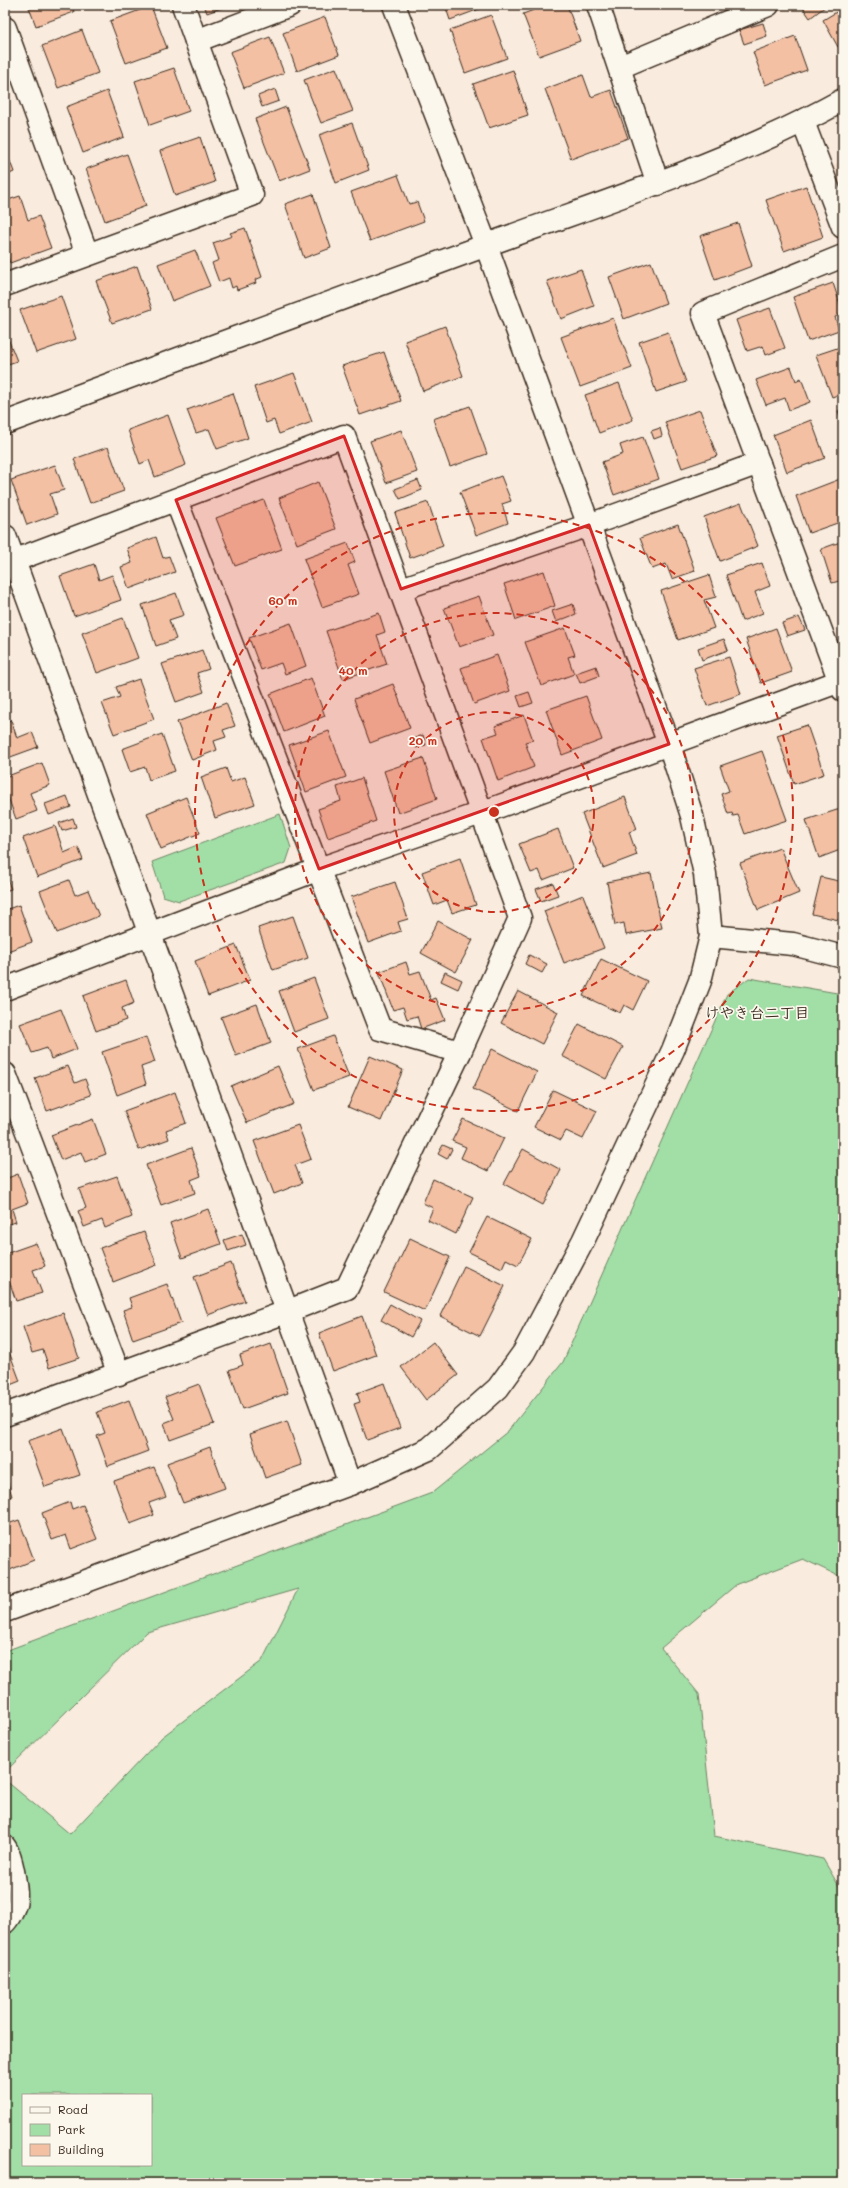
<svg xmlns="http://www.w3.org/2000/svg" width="848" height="2188" viewBox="0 0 848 2188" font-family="Mali,'Klee One',sans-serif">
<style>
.built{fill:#f7dfcd}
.green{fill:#a1dfa7;stroke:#6e8462;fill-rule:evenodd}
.building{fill:#f3c0a4;stroke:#3b2a1e}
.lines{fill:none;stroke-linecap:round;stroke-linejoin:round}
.service-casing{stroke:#3b2a1e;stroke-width:22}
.minor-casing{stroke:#3b2a1e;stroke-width:25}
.tertiary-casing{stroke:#3b2a1e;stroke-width:25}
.service{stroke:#fbf7ec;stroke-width:19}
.minor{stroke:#fbf7ec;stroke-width:22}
.tertiary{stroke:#fbf7ec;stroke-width:22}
.marked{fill:#d62828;fill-opacity:0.2;stroke:#d62828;stroke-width:3;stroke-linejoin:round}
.ring{fill:none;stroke:#c8321e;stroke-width:2;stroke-dasharray:7 5}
.labels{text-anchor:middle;stroke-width:3.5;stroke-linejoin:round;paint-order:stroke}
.neighbourhood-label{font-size:15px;font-weight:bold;fill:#3b2a1e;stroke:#fbf7ec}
.centre{fill:#c8321e;stroke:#fbf7ec;stroke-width:2}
.ring-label{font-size:12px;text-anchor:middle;font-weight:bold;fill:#c8321e;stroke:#fbf7ec;stroke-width:3.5;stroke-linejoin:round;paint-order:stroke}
</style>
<rect width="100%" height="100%" fill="#f9ecde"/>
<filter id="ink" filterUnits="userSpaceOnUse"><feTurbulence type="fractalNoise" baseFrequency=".025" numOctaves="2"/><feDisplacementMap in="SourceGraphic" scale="8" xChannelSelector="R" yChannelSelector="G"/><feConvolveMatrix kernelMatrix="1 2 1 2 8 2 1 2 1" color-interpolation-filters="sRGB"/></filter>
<g filter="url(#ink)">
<path class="built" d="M 843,160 L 843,190 L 834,165 Z"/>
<g class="green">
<path d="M 280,814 L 291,848 L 286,863 L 179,901 L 163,896 L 152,862 Z"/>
<path d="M 749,978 L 843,994 L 843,1578 L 803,1559 L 737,1584 L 661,1648 L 699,1694 L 714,1836 L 823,1859 L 843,1893 L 843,2183 L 5,2183 L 5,1780 L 70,1834 L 162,1737 L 262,1661 L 298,1589 L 147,1632 L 5,1772 L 5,1651 L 432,1493 L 508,1431 L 563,1362 L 727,994 ZM 23,2095 L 151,2095 L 151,2165 L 23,2165 Z"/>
</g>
<g class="building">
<path d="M 28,5 L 72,5 L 74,12 L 36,26 Z"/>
<path d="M 204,5 L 230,5 L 207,13 Z"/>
<path d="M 445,5 L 490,5 L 450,20 Z"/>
<path d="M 547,5 L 567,5 L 580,41 L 539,56 L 523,14 Z"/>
<path d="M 801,5 L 825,5 L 826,6 L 810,18 Z"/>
<path d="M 151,6 L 167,48 L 126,63 L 110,21 Z"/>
<path d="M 843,8 L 843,44 L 838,47 L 823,20 Z"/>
<path d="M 491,15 L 507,58 L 465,73 L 450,30 Z"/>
<path d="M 325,17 L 339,55 L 297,71 L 283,33 Z"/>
<path d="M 763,23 L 767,36 L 744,44 L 739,30 Z"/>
<path d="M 82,30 L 98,73 L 58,88 L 42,46 Z"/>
<path d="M 795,36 L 807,70 L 765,85 L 753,52 Z"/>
<path d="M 270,37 L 284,73 L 244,88 L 230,52 Z"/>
<path d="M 174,68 L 189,111 L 150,125 L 135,81 Z"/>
<path d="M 336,68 L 353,111 L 321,123 L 304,80 Z"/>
<path d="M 513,70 L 528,115 L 489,128 L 473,84 Z"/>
<path d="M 583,75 L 591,97 L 611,90 L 628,138 L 571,159 L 545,89 Z"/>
<path d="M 275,89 L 279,101 L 262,107 L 258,96 Z"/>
<path d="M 107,91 L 124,137 L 83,153 L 66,107 Z"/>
<path d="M 286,107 L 310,169 L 279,181 L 255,119 Z"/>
<path d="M 352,123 L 369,170 L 336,183 L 319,135 Z"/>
<path d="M 200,137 L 215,182 L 175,196 L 160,151 Z"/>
<path d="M 5,148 L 14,172 L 5,176 Z"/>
<path d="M 127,154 L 146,206 L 105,221 L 86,169 Z"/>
<path d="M 398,175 L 409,204 L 417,202 L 424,221 L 370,241 L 351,192 Z"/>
<path d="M 806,186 L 823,237 L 784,251 L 766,200 Z"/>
<path d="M 313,194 L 331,248 L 304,258 L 285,204 Z"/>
<path d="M 20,196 L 28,220 L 39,216 L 51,248 L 10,263 L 5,249 L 5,201 Z"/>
<path d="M 738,223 L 752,266 L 715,280 L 700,236 Z"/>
<path d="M 245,228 L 262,277 L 255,280 L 256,283 L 237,290 L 236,286 L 232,288 L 229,278 L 219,282 L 212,263 L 219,260 L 213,243 L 232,236 L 230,233 Z"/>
<path d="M 195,250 L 210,286 L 172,301 L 158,264 Z"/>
<path d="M 651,262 L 666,303 L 624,319 L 609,277 Z"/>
<path d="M 137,266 L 152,309 L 112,323 L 96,281 Z"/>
<path d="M 581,269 L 594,306 L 561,319 L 547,281 Z"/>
<path d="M 833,283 L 843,313 L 835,317 L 839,330 L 808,341 L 793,297 Z"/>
<path d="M 61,296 L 76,339 L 36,353 L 20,310 Z"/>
<path d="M 770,308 L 785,348 L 766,355 L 763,346 L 747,351 L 736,320 Z"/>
<path d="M 613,318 L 632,368 L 580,387 L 561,337 Z"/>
<path d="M 445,326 L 463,376 L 423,391 L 405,341 Z"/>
<path d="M 5,331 L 17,361 L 5,365 Z"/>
<path d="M 668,332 L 686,382 L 656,392 L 639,342 Z"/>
<path d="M 843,346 L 843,393 L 832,397 L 816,355 Z"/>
<path d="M 384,352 L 401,401 L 360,415 L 342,366 Z"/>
<path d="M 791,367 L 796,381 L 801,378 L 810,402 L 789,410 L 785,398 L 766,405 L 756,380 Z"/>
<path d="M 294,373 L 312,422 L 279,434 L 274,420 L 266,423 L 254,387 Z"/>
<path d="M 619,383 L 633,420 L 599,433 L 585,395 Z"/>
<path d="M 233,393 L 248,438 L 217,449 L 209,429 L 196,433 L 187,410 Z"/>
<path d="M 470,406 L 487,454 L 450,467 L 433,419 Z"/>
<path d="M 843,409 L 843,425 L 838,411 Z"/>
<path d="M 700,410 L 717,456 L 682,468 L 665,422 Z"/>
<path d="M 168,415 L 186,465 L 155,477 L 149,460 L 140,464 L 128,430 Z"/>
<path d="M 811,420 L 825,458 L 787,472 L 773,435 Z"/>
<path d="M 660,428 L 662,436 L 654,439 L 651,431 Z"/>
<path d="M 401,430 L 417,472 L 386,483 L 370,441 Z"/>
<path d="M 643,437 L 659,479 L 614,495 L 602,462 L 623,454 L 620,445 Z"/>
<path d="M 108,447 L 124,491 L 90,503 L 74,459 Z"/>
<path d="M 55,465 L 64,490 L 50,494 L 57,514 L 27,525 L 11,480 Z"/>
<path d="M 501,476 L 511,501 L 502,504 L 508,523 L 476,535 L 460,492 Z"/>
<path d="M 840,479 L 843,488 L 843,521 L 809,533 L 796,496 Z"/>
<path d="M 418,480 L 422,490 L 400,499 L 395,489 Z"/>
<path d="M 318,482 L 336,529 L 297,544 L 279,498 Z"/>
<path d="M 264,500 L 282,549 L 235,566 L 216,518 Z"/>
<path d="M 428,502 L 443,546 L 410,558 L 395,513 Z"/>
<path d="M 741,503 L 758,546 L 720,561 L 704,517 Z"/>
<path d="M 678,524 L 695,571 L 672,579 L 666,564 L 652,569 L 640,538 Z"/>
<path d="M 156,537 L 163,558 L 169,556 L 175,572 L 129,589 L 121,567 L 132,563 L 127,548 Z"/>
<path d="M 843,541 L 843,580 L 832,583 L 821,549 Z"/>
<path d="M 348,543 L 355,562 L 348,565 L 359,594 L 322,607 L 304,559 Z"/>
<path d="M 762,563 L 770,586 L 755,592 L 763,613 L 742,621 L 726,575 Z"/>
<path d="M 94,564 L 99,580 L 112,575 L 121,600 L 74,616 L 60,576 Z"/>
<path d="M 544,571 L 555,606 L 516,620 L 504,584 Z"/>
<path d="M 709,575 L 716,597 L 704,600 L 714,628 L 678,640 L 661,591 Z"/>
<path d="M 176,593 L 184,615 L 169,620 L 176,639 L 156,646 L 142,605 Z"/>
<path d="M 479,596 L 493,635 L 459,647 L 444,608 Z"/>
<path d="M 573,604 L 576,614 L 556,622 L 552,611 Z"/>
<path d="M 379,613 L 385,632 L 377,635 L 387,664 L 343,679 L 326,631 Z"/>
<path d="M 799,617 L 805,630 L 787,636 L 782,623 Z"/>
<path d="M 123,618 L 138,658 L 97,673 L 82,633 Z"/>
<path d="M 291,623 L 306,666 L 285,674 L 281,663 L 261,670 L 249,638 Z"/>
<path d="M 565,628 L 575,655 L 568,657 L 574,674 L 541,686 L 525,642 Z"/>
<path d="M 776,628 L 792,672 L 761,683 L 746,639 Z"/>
<path d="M 724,639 L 728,650 L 702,660 L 698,648 Z"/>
<path d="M 202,650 L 209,669 L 197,673 L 204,692 L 176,702 L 162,664 Z"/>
<path d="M 497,655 L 510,691 L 474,704 L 461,668 Z"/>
<path d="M 729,657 L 741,694 L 707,706 L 694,668 Z"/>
<path d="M 596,666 L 599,676 L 580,683 L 576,673 Z"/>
<path d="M 311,678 L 325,716 L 284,732 L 270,694 Z"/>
<path d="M 139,679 L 154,719 L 114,734 L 102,703 L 120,697 L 116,687 Z"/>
<path d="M 393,684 L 410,728 L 370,743 L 354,699 Z"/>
<path d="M 529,692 L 533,703 L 521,707 L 517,696 Z"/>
<path d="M 586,696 L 602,740 L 562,755 L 546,710 Z"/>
<path d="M 226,703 L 235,726 L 223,730 L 226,737 L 214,741 L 217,750 L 192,760 L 177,722 Z"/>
<path d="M 524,715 L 533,740 L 525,742 L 534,767 L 498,781 L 483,738 L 498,733 L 495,726 Z"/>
<path d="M 11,720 L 17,738 L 32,732 L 38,747 L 5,759 L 5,722 Z"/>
<path d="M 807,725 L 824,774 L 794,784 L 777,735 Z"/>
<path d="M 329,731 L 346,777 L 306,792 L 289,745 Z"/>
<path d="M 162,734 L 175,771 L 149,780 L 145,767 L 130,772 L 122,749 Z"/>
<path d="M 423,735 L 426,745 L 416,748 L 412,739 Z"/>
<path d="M 762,751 L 787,820 L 745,834 L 738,815 L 733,816 L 732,813 L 728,814 L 721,794 L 729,791 L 720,766 Z"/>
<path d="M 423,758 L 437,799 L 398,813 L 384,771 Z"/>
<path d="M 42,763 L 50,785 L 30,793 L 37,811 L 16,819 L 5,789 L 5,777 Z"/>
<path d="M 226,768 L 231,782 L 245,777 L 255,804 L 215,818 L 201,777 Z"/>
<path d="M 362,778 L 376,821 L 328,838 L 318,809 L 341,801 L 337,787 Z"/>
<path d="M 67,796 L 71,807 L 49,815 L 45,804 Z"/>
<path d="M 186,797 L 200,833 L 161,849 L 147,813 Z"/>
<path d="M 625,797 L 637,829 L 629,832 L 637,855 L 603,868 L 582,814 Z"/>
<path d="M 843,808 L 843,849 L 819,858 L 806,820 Z"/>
<path d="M 73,818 L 76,827 L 62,831 L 59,823 Z"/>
<path d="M 55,826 L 64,853 L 78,847 L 83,860 L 37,877 L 23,838 Z"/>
<path d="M 558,829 L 573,868 L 543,880 L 539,870 L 531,873 L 519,844 Z"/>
<path d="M 780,848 L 799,893 L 758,910 L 740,863 Z"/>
<path d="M 460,858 L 476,905 L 452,913 L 447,900 L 434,905 L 422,872 Z"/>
<path d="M 5,873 L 11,889 L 5,891 Z"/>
<path d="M 651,873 L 662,928 L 626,935 L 624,923 L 615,925 L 607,882 Z"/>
<path d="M 821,877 L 843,882 L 843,921 L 812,914 Z"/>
<path d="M 69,880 L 75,895 L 88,890 L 99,916 L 57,933 L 40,891 Z"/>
<path d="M 395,882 L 408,919 L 398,922 L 401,931 L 368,943 L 351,897 Z"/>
<path d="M 553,883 L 558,895 L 541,901 L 536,889 Z"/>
<path d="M 583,895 L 604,948 L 564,963 L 544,911 Z"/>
<path d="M 19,905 L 32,942 L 5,952 L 5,910 Z"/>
<path d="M 293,916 L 308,958 L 273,970 L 258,928 Z"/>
<path d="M 438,921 L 473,940 L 456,972 L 421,953 Z"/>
<path d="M 236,945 L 250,980 L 208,996 L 195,961 Z"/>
<path d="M 529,955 L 547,964 L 542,973 L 525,964 Z"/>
<path d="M 601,959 L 647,981 L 633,1010 L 624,1005 L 620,1013 L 583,996 Z"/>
<path d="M 406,962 L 410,974 L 420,971 L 431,1000 L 436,998 L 445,1020 L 421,1029 L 417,1016 L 407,1019 L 403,1007 L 393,1010 L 379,972 Z"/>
<path d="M 445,972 L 462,980 L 458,989 L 441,981 Z"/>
<path d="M 314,978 L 329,1019 L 294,1032 L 279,991 Z"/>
<path d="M 126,980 L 134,1003 L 122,1008 L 126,1020 L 96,1031 L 83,996 Z"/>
<path d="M 518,991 L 558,1012 L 542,1044 L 501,1023 Z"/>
<path d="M 257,1004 L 271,1043 L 236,1056 L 221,1017 Z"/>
<path d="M 61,1009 L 77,1049 L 51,1059 L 47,1048 L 32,1053 L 20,1024 Z"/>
<path d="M 579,1024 L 623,1047 L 606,1079 L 562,1056 Z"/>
<path d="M 333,1036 L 349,1077 L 314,1090 L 298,1049 Z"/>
<path d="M 146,1037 L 155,1062 L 141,1067 L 146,1084 L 117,1095 L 102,1052 Z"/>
<path d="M 492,1049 L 537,1072 L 518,1111 L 473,1089 Z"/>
<path d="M 370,1056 L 403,1070 L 381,1121 L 348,1107 Z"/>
<path d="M 68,1066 L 75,1083 L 85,1079 L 91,1095 L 47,1111 L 35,1078 Z"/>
<path d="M 278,1066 L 294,1104 L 247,1123 L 231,1086 Z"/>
<path d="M 553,1090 L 597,1111 L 583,1139 L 566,1131 L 561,1140 L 534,1127 Z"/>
<path d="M 175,1092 L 186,1123 L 166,1130 L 169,1139 L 139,1150 L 124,1111 Z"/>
<path d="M 93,1119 L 106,1154 L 85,1162 L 81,1152 L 61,1160 L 51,1135 Z"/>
<path d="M 463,1119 L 504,1138 L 488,1171 L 461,1158 L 466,1147 L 452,1141 Z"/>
<path d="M 298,1125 L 311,1159 L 295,1165 L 302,1183 L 274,1194 L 254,1141 Z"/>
<path d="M 443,1145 L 452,1149 L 447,1159 L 438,1154 Z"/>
<path d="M 191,1148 L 201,1176 L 191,1180 L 195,1193 L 161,1205 L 146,1165 Z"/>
<path d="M 523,1149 L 561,1170 L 543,1205 L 504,1184 Z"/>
<path d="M 18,1174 L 28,1203 L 12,1209 L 16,1222 L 5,1225 L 5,1179 Z"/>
<path d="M 117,1176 L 132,1217 L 105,1228 L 102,1220 L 84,1227 L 78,1211 L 86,1208 L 79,1189 Z"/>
<path d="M 433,1179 L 473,1197 L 456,1234 L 428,1220 L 433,1208 L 423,1203 Z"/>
<path d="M 208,1209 L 221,1244 L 182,1258 L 170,1223 Z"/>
<path d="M 487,1217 L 532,1239 L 518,1265 L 506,1259 L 502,1268 L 469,1252 Z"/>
<path d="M 144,1232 L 157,1265 L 113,1282 L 100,1248 Z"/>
<path d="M 242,1234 L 246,1245 L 228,1251 L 224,1240 Z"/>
<path d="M 410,1238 L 450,1257 L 425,1311 L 384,1292 Z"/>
<path d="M 36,1243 L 45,1266 L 33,1270 L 42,1293 L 16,1301 L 5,1269 L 5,1254 Z"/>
<path d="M 231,1263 L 245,1301 L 208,1315 L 194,1277 Z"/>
<path d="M 464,1266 L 505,1286 L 480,1336 L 440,1316 Z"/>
<path d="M 167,1284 L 181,1323 L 133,1340 L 123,1310 L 132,1307 L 129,1298 Z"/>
<path d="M 390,1304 L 420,1321 L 411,1337 L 381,1320 Z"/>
<path d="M 63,1313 L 79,1358 L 49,1368 L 43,1350 L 32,1353 L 23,1327 Z"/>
<path d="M 362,1316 L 376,1355 L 333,1371 L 319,1333 Z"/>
<path d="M 5,1341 L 20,1381 L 5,1387 Z"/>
<path d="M 433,1342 L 458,1375 L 426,1400 L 401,1367 Z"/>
<path d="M 271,1344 L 288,1393 L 243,1409 L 229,1370 L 243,1365 L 240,1355 Z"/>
<path d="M 384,1383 L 400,1428 L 367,1440 L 354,1404 L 360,1402 L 357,1393 Z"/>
<path d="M 199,1384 L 214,1424 L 170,1440 L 164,1423 L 174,1419 L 165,1397 Z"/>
<path d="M 129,1400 L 148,1451 L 108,1466 L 97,1436 L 105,1433 L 97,1412 Z"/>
<path d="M 287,1421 L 302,1465 L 265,1478 L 250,1434 Z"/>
<path d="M 63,1428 L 80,1475 L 45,1487 L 28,1441 Z"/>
<path d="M 210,1447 L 225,1488 L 183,1503 L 167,1463 Z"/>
<path d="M 154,1467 L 166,1497 L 149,1503 L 154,1515 L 130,1524 L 114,1481 Z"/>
<path d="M 5,1474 L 12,1496 L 5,1498 Z"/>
<path d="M 70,1502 L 72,1509 L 83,1505 L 97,1539 L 71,1549 L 66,1535 L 52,1540 L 42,1513 Z"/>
<path d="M 19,1520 L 34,1560 L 5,1572 L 5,1525 Z"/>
</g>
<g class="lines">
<g class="service-casing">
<path id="service" d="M 5,1845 C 13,1853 19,1890 17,1902 C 16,1908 9,1921 5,1924"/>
</g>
<g class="minor-casing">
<g id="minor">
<path d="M 598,5 L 658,184"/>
<path d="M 5,28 L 87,254"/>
<path d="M 196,41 L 290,5"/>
<path d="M 620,67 L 768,5"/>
<path d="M 803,122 L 843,227"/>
<path d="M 843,256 L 703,313 L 843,690"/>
<path d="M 5,285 L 252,195 L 183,5"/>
<path d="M 176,500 L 380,1029 L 460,1052"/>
<path d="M 5,536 L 350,1484"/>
<path d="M 5,564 L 344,436 L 520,918 L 460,1052 L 347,1288 L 286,1312 L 5,1415"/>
<path d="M 401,589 L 589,525 L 759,463"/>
<path d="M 711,936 L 793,944 L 843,957"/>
<path d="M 5,989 L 319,869 L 481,813 L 843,680"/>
<path d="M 5,1074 L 119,1374"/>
</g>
</g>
<g class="tertiary-casing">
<g id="tertiary">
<path d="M 5,423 C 165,364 324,305 484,246 C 605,201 729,163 843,100"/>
<path d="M 5,1611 L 350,1484 L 429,1449 L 498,1388 L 524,1352 L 583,1241 L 673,1050 L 700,981 L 711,936 L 705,874 L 692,816 L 669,744 L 486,245 L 394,5"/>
</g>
</g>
<use href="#service" class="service"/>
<use href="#minor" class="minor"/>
<use href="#tertiary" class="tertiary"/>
</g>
</g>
<path class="marked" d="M 344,436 L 401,589 L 589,525 L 669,744 L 319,869 L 176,500 Z"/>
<g class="ring">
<circle cx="494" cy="812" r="100"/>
<circle cx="494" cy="812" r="199"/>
<circle cx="494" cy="812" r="299"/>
</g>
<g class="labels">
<g class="neighbourhood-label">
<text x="757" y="1018">けやき台二丁目</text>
</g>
</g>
<circle cx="494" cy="812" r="6" class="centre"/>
<g class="ring-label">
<text x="283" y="605">60 m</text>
<text x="353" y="675">40 m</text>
<text x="423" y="745">20 m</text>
</g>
<rect width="848" height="2188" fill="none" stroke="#fbf7ec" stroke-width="20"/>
<rect x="10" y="10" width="828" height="2168" fill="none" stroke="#3b2a1e" stroke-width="1.5" filter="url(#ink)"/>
<rect x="22" y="2094" width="130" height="72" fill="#fbf7ec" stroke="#aea59a"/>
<rect x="30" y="2107" width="20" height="6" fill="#fbf7ec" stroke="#aea59a"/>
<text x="58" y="2114" font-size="12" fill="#3b2a1e">Road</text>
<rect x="30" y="2124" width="20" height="12" fill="#a1dfa7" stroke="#aea59a"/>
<text x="58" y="2134" font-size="12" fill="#3b2a1e">Park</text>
<rect x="30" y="2144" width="20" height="12" fill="#f3c0a4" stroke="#aea59a"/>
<text x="58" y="2154" font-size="12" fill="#3b2a1e">Building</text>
</svg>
